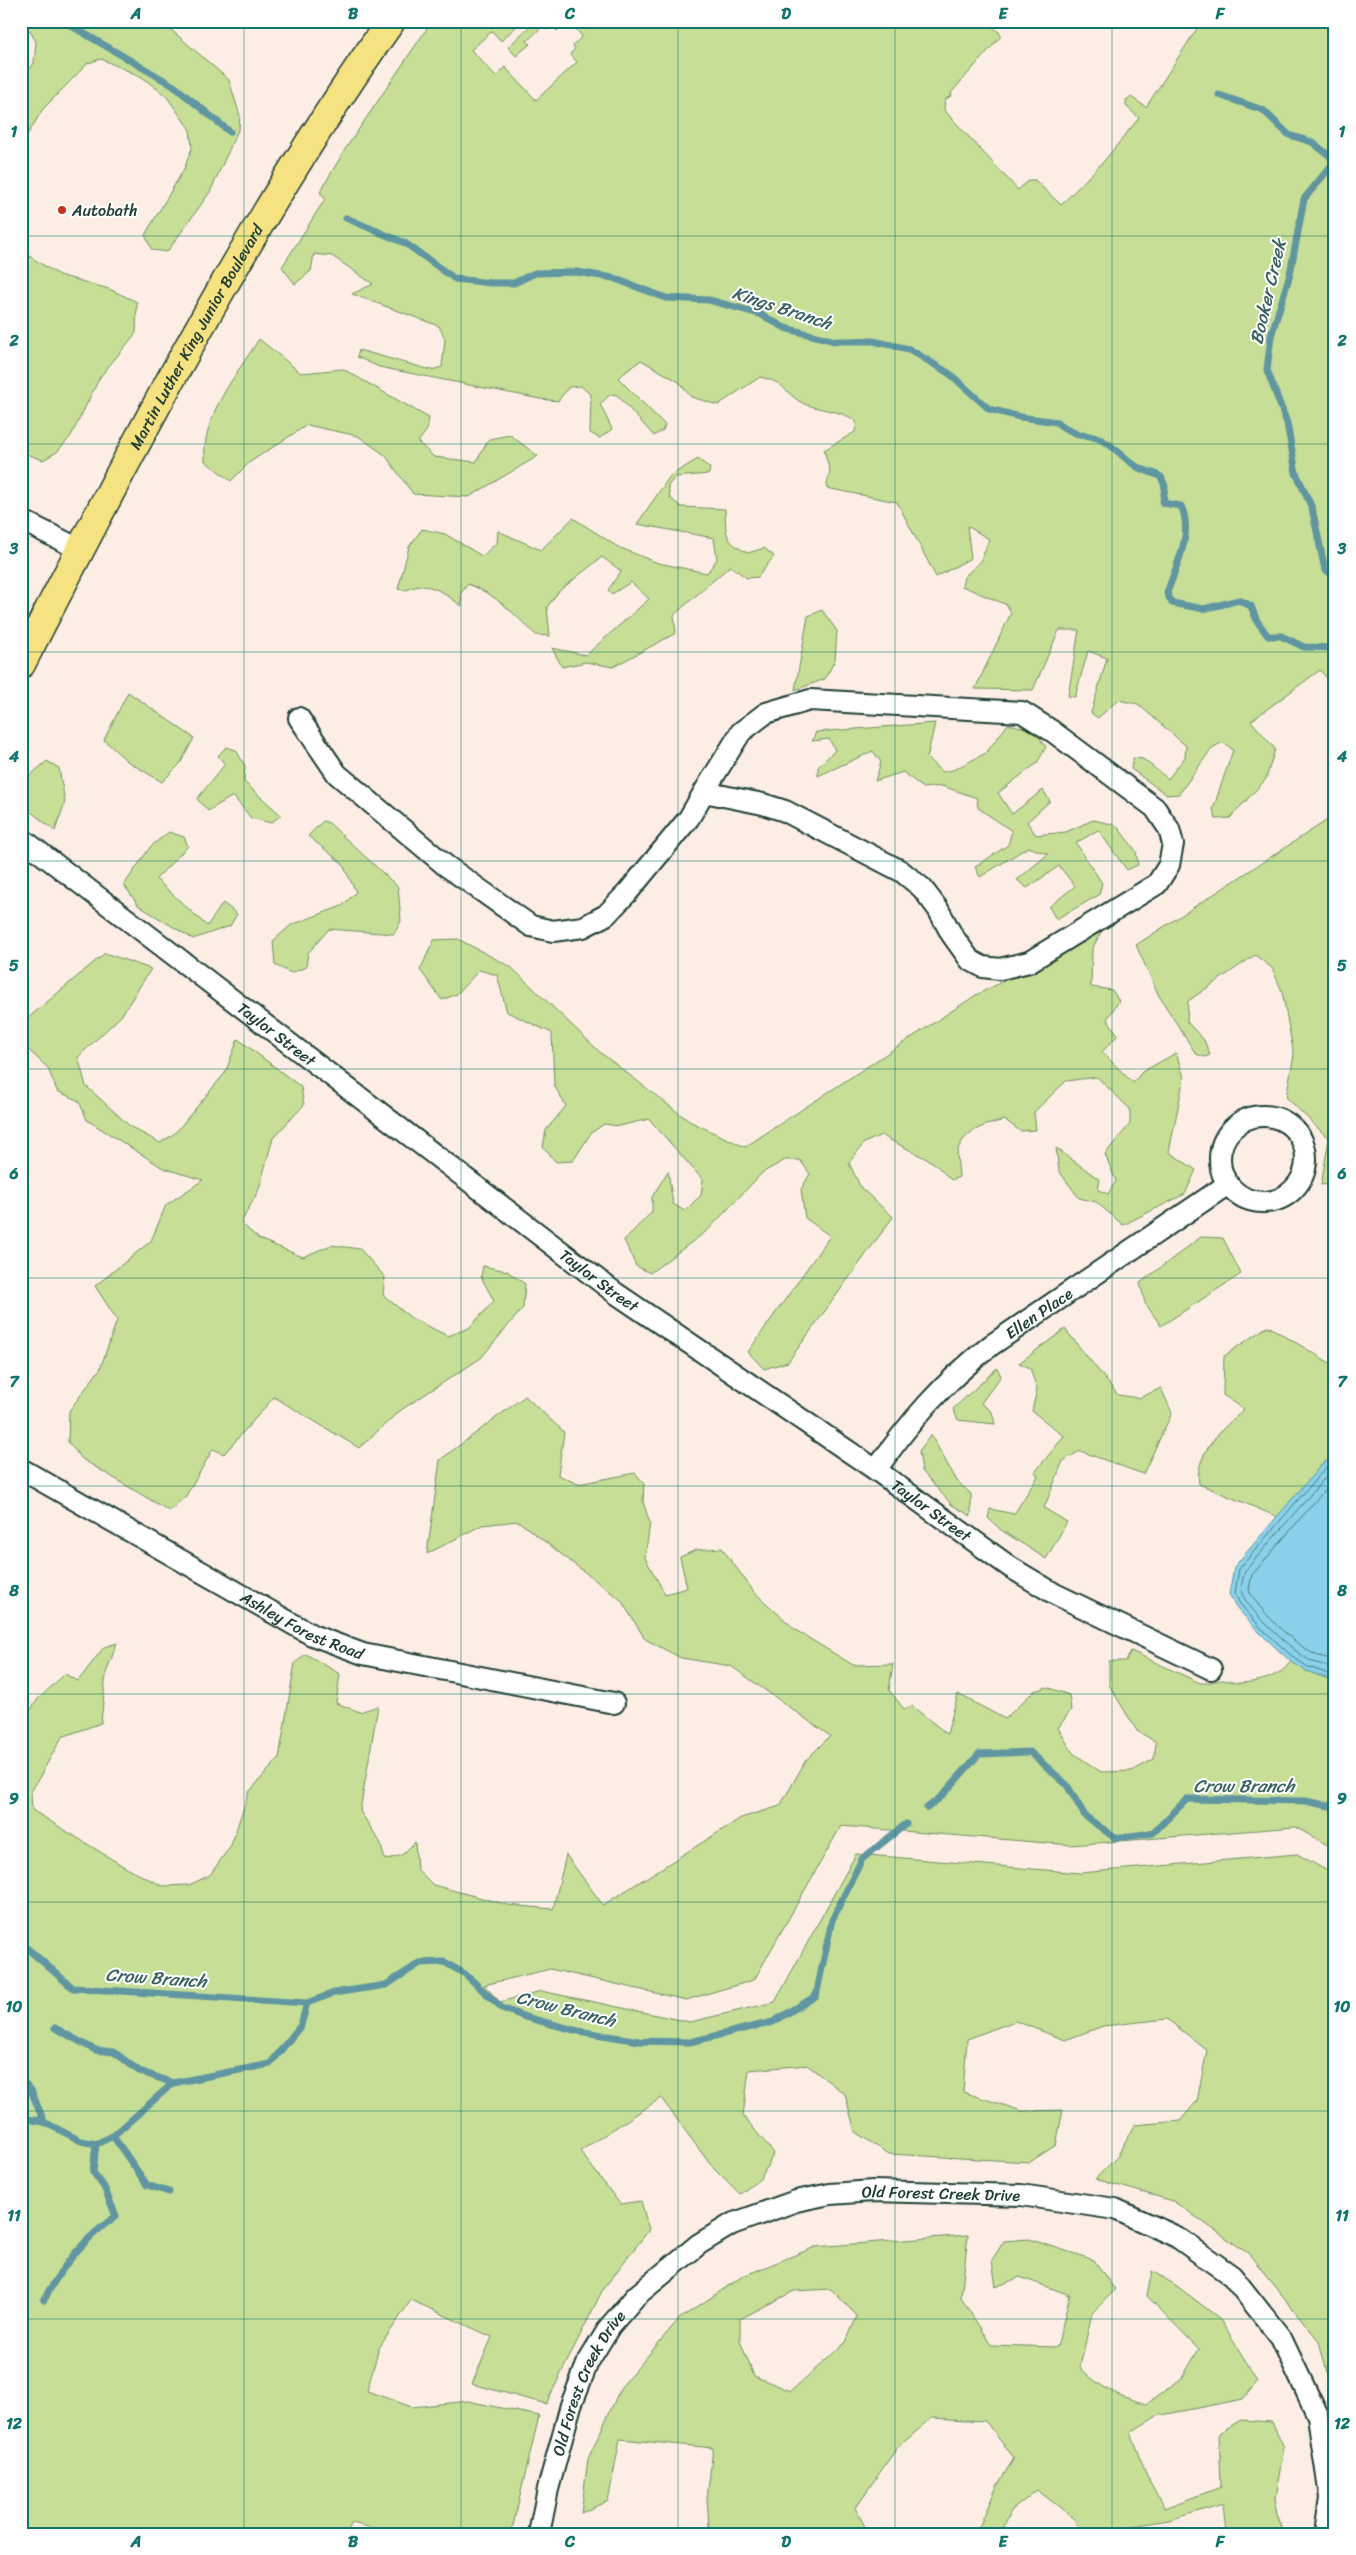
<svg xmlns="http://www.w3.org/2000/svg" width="1356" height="2555" viewBox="0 0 1356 2555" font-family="Sriracha,sans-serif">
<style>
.green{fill:#c6de95;stroke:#728e64;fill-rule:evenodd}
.water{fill:#89d1ea;stroke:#5f96a1}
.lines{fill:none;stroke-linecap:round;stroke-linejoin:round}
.shore{stroke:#49787d;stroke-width:1}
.stream{stroke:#5f96a1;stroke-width:7}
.street-casing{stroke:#1f3d34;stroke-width:24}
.primary-casing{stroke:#1f3d34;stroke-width:31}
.street{stroke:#fff;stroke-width:20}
.primary{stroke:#f6e281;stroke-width:28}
.grid{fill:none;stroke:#0f766e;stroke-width:1;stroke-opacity:0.55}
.poi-dot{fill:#c8321e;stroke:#fff;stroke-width:2}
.labels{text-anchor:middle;stroke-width:4;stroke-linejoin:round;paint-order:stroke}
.poi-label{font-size:16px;fill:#1f3d34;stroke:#fff;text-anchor:start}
.street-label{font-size:16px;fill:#1f3d34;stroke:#fff}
.water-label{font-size:18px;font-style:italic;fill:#3a6262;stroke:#fff}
.neatline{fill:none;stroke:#0f766e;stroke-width:2}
.grid-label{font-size:16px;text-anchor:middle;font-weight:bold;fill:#0f766e}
</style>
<rect width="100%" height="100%" fill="#fceee4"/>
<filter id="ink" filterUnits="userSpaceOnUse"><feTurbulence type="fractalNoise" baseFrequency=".02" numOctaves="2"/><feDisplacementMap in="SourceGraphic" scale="10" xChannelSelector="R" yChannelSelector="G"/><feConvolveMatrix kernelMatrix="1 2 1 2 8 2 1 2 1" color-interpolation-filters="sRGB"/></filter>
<g filter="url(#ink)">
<g class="green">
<path d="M 21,21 L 174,21 L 169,28 L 229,80 L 240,116 L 239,128 L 210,192 L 167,252 L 152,250 L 145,235 L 184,169 L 192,148 L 190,130 L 167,97 L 142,77 L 101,59 L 88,63 L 43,109 L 21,145 L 21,82 L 34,63 L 36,42 L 30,31 Z"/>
<path d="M 432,21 L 522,21 L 501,41 L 492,31 L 471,50 L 496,76 L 505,67 L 536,100 L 577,62 L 570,54 L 575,49 L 573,46 L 582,36 L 568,21 L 599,21 L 602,25 L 607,21 L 985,21 L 999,32 L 1001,36 L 951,93 L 952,95 L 945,100 L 944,110 L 1018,190 L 1029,180 L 1035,180 L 1061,205 L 1104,161 L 1139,118 L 1126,106 L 1126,100 L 1131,97 L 1146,107 L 1202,21 L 1335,21 L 1335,688 L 1320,670 L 1251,721 L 1275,749 L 1266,779 L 1230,818 L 1216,819 L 1213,809 L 1233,750 L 1223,742 L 1212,748 L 1179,794 L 1167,795 L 1131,769 L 1133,758 L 1143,759 L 1168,779 L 1185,757 L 1186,746 L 1138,704 L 1118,700 L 1098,718 L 1091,713 L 1107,658 L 1088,651 L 1075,697 L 1068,696 L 1079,630 L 1059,630 L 1033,690 L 975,689 L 1011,613 L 1007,605 L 962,586 L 964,577 L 981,561 L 989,539 L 967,526 L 971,558 L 936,577 L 897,502 L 826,488 L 830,471 L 824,450 L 855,432 L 856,421 C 838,408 814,411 799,401 C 780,388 786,383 760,377 L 718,405 L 691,397 L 679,382 L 641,360 L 618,378 L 665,425 L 663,430 L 654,436 L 617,395 L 611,394 L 600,404 L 612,429 L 600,438 L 590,433 L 591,395 L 581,386 L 569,387 L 558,401 L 540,399 L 379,367 L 357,357 L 359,350 L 431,370 L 442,367 L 445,339 L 439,326 L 352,294 L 373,284 L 332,256 L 314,254 L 311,271 L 295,284 L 282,267 L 325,199 L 320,192 L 344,151 Z"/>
<path d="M 535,21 L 567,21 L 557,31 L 553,26 L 547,30 L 543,26 L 527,41 L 530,44 L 516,56 L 508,47 Z"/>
<path d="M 21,251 L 59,275 L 109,289 L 137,302 L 136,333 L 100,377 L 71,436 L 57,452 L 43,460 L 21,452 Z"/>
<path d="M 259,339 L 301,373 L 343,369 L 429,418 L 427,430 L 418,442 L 434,457 L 476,462 L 489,439 L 510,435 L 538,456 L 469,497 L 413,494 L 385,455 L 358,436 L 307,425 L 250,462 L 231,481 L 205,461 C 201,416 236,376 259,339 Z"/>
<path d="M 698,459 L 710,468 L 709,474 L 675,477 L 668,486 L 670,498 L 681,507 L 725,509 C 726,535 724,541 748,553 L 764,548 L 774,556 L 758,577 L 747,578 L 730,566 L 674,615 L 676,633 L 613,667 L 586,662 L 562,667 L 552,648 L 586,655 L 649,599 L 631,582 L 612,594 L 608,590 L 621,571 L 602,557 L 559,591 L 547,607 L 550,636 L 536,635 C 515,615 496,594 468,584 L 461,593 L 462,606 C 450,598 437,586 422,586 C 412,586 409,592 398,589 L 409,547 L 422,529 L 445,534 L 482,556 L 497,543 L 498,531 L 541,550 L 573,518 L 618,547 L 658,563 L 707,573 L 717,559 L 714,538 L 637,524 L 670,476 Z"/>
<path d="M 822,610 L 837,631 L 835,660 L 825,679 L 795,690 L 808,616 Z"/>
<path d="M 128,692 L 194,738 L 180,764 L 162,782 L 127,761 L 104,740 Z"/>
<path d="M 935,723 L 927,758 L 942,772 L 953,770 L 986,753 L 1008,724 L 1034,730 L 1046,747 L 1037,763 L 998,793 L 1012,814 L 1043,790 L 1050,801 L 1027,822 L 1036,835 L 1066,832 L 1093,820 L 1116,825 L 1136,851 L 1138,865 L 1127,870 L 1098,830 L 1076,843 L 1102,883 L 1099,895 L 1056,919 L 1049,907 L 1075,886 L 1059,866 L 1027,888 L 1017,880 L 1048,854 L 1028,847 L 980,877 L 975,867 L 1008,845 L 1012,831 L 978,808 L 977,798 L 942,786 L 923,788 L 903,772 L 875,781 L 881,762 L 873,751 L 818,776 L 818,767 L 835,750 L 829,739 L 812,741 L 816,732 Z"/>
<path d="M 226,747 L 236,750 L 245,766 L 244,782 L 281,815 L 271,823 L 251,818 L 233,796 L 208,811 L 197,799 L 225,764 L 218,756 Z"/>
<path d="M 47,761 L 59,768 L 65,802 L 55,831 L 25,807 L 21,801 L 21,783 Z"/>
<path d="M 1335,815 L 1335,1183 L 1321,1185 L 1329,1139 L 1286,1097 L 1294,1055 L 1282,991 L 1272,968 L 1255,955 L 1188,1001 L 1187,1022 L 1204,1040 L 1210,1055 L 1205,1057 L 1196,1054 L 1159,996 L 1136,945 Z"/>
<path d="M 323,821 L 329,823 L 398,887 L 401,921 L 394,934 L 329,929 L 308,953 L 306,967 L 291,973 L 275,965 L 273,941 L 291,925 L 342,906 L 356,892 L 342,863 L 308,836 Z"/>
<path d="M 169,832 L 184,837 L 188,846 L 156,879 L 207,926 L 223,903 L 237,914 L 230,926 L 193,939 L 139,906 L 124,885 L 151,846 Z"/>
<path d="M 1101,932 L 1092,949 L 1091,987 L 1112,990 L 1119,1001 L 1107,1019 L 1118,1035 L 1102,1052 L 1133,1083 L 1142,1072 L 1176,1053 L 1184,1077 L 1169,1152 L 1196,1170 L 1185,1194 L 1123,1225 L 1096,1202 L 1079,1198 L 1059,1171 L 1056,1148 L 1100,1180 L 1098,1190 L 1108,1194 L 1116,1181 L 1105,1154 L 1130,1124 L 1130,1109 L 1097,1077 L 1066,1081 L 1034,1112 L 1036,1130 L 1020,1131 L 1005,1120 C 988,1124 964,1130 958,1150 C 956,1157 959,1170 959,1177 L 951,1180 L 934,1163 L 881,1135 L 864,1143 L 849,1163 L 861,1188 L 893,1217 L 788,1362 L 764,1369 L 748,1352 L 830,1236 L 805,1218 L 801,1189 L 810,1174 L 800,1160 L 785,1160 L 762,1173 L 708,1230 L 650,1273 L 636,1266 L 624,1240 L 652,1212 L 652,1197 L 668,1171 L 673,1204 L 685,1211 L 701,1195 L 703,1180 L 649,1119 L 619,1126 L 604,1124 L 591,1133 L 573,1161 L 556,1162 L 543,1147 L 546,1130 L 566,1106 L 554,1085 L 552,1033 L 507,1012 L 497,975 L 479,970 L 457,994 L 442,1000 L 420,970 L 434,940 L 458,939 L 511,967 L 601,1053 L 689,1121 L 745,1147 L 976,995 Z"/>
<path d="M 105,953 L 151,969 L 121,1016 L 78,1057 L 86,1086 L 131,1127 L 160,1143 L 175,1133 L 225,1073 L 238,1039 L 301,1087 L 304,1105 L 273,1138 L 259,1189 L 241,1223 L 259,1239 L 303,1257 L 331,1245 L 360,1249 L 385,1277 L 383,1295 L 411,1318 L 448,1336 L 469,1328 L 494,1301 L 481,1277 L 483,1266 L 507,1271 L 525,1284 L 523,1308 L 481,1358 L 401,1410 L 359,1448 L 274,1397 L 224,1454 L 213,1449 L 186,1496 L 169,1511 L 82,1459 L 68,1442 L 69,1411 L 100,1369 L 117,1320 L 95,1286 L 151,1241 L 166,1205 L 203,1180 L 163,1168 L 87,1120 L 79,1101 L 57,1091 L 48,1068 L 21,1043 L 21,1024 Z"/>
<path d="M 1201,1237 L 1223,1238 L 1241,1274 L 1161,1326 L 1145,1303 L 1140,1283 Z"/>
<path d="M 1268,1326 L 1335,1366 L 1335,1457 L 1323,1463 L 1278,1517 L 1199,1484 C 1194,1454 1223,1428 1244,1409 L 1223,1395 L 1224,1356 Z"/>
<path d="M 1065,1329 L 1118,1395 L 1139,1398 L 1161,1388 L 1172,1413 L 1143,1474 L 1080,1451 L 1063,1461 L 1044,1508 L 1067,1522 L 1046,1559 L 1001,1530 L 988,1518 L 990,1509 L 1014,1514 L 1038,1476 L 1035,1472 L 1064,1436 L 1032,1411 L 1037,1389 L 1030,1368 L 1019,1363 Z"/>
<path d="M 997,1368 L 1001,1376 L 981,1403 L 992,1412 L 995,1424 L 958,1420 L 953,1409 Z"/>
<path d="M 525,1396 L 564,1432 L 558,1475 L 578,1484 L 635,1473 L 644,1483 L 643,1502 L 650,1523 L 645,1558 L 665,1594 L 687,1588 L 680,1557 L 696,1550 L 722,1548 L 754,1592 L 797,1631 L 853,1665 L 893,1664 L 889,1690 L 904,1709 L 912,1706 L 947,1734 L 958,1694 L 1005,1719 L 1034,1691 L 1047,1687 L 1069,1695 L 1071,1710 L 1058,1728 L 1073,1753 L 1101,1772 L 1132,1771 L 1154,1759 L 1156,1742 L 1137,1731 L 1109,1685 L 1109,1661 L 1126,1661 L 1131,1651 L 1200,1683 C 1209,1684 1214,1680 1223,1680 C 1228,1680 1233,1683 1238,1683 C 1257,1683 1281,1677 1291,1661 L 1306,1671 L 1335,1681 L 1335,1849 L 1295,1827 L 1071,1845 L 841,1826 L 754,1980 L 686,2000 L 550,1969 L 484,1985 L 500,2002 L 541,1991 L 690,2022 L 775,2002 L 856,1854 L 1080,1873 L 1297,1854 L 1335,1875 L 1335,2404 L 1319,2341 L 1249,2254 L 1173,2201 L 1095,2179 L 1117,2157 L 1134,2125 L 1180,2121 L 1197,2101 L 1207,2050 L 1167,2019 L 1103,2026 L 1065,2040 L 1015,2021 L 967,2039 L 963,2092 L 1022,2111 L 1063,2110 L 1056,2145 L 1030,2162 L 889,2154 L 855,2132 L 845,2094 L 807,2065 L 749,2070 L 743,2116 L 774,2153 L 761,2178 L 740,2194 L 710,2164 L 661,2098 L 580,2151 L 620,2204 L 641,2201 L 649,2230 L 603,2289 L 546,2404 L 472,2384 L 492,2337 L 411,2300 L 379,2348 L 367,2391 L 412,2407 L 468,2401 L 539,2416 L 511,2534 L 397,2534 L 352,2523 L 346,2534 L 21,2534 L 21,1724 L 38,1699 L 65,1674 L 78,1681 L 104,1647 L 117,1643 L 106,1673 L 101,1723 L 62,1737 L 31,1792 L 32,1810 L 128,1869 L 163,1886 L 189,1885 L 210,1875 L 231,1845 L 249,1792 L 279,1758 L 295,1663 L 306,1654 L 340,1674 L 336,1703 L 360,1712 L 378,1706 L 360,1811 L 380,1842 L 385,1860 L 402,1855 L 415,1842 L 417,1869 L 433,1885 L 508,1905 L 553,1909 L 566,1855 L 603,1905 L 741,1818 L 780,1806 L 806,1760 L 830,1736 L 731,1666 L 681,1658 L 645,1639 L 621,1600 L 518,1521 L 482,1525 L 427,1554 L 440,1460 Z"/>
<path d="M 931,1435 L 957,1481 L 971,1494 L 971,1516 L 952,1505 L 922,1471 L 919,1451 Z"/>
<path d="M 968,2235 L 961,2298 L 991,2345 L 1057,2347 L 1070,2295 L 1020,2277 L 996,2287 L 992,2260 L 1004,2241 L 1029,2239 L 1094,2260 L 1115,2290 L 1092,2313 L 1080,2367 C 1099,2388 1120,2397 1147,2404 L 1182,2378 L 1199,2349 L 1147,2296 L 1152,2271 L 1177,2286 L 1219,2318 L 1258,2381 L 1243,2399 L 1157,2416 L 1131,2432 L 1149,2481 L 1164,2508 L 1221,2487 L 1219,2433 L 1241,2420 L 1272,2422 L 1284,2447 L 1275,2499 L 1282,2534 L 1226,2534 L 1223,2504 L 1169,2520 L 1133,2526 L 1136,2534 L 1082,2534 L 1075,2519 L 1037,2490 L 1011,2511 L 1001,2534 L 976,2534 L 997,2486 L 1014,2458 L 985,2421 L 932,2418 L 897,2448 L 855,2508 L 869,2534 L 697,2534 L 709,2527 L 707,2498 L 713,2448 L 620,2439 L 608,2501 L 581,2513 L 588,2459 L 621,2387 L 679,2319 L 743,2276 L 815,2247 ZM 831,2289 L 857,2316 L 846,2342 L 791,2391 L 754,2376 L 740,2341 L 740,2319 L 794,2291 Z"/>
</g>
<path class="water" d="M 1335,1457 L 1335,1681 L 1306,1671 L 1290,1661 L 1258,1631 L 1236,1607 L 1229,1594 L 1234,1567 L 1323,1463 Z"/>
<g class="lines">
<g class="shore">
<path d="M 1335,1463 L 1326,1467 L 1239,1569 L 1235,1593 L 1240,1604 L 1261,1628 L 1293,1657 L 1308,1667 L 1335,1676"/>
<path d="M 1335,1470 L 1329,1473 L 1245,1571 C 1243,1578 1240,1588 1242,1594 C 1249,1611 1293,1651 1309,1660 C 1317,1664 1326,1665 1335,1669"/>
<path d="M 1335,1478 L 1252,1575 L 1249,1590 C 1257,1609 1294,1643 1312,1653 C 1319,1657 1328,1658 1335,1660"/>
</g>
<g class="stream">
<path d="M 63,21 L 174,86 L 230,132"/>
<path d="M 1219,95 L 1263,110 L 1289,135 L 1312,142 L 1335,160"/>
<path d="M 1335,161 L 1304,199 L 1290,274 L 1271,336 L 1267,370 L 1287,423 L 1296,473 L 1312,508 L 1325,570 L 1335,576"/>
<path d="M 346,218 L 405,243 L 455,279 L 491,283 L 514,283 L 535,273 L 577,272 L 613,278 L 666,298 L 709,300 L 760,314 L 785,328 L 835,341 L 873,341 L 909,349 L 950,374 L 989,409 L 1020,417 L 1057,422 C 1062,429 1071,430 1078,435 C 1105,435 1113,449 1133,464 C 1141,471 1152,471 1161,477 L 1165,486 L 1163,503 L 1181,506 C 1194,533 1176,566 1167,593 L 1172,603 L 1204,609 L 1239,600 L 1251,606 L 1257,621 L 1268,636 L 1281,636 L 1304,647 L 1335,648"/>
<path d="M 927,1808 L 942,1796 L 979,1754 L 1030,1752 L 1067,1785 L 1085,1816 L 1115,1838 L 1153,1833 L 1187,1799 L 1305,1801 L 1335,1807"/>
<path d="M 21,1943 L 73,1988 L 307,2003 L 334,1993 L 386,1985 L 420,1963 L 444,1962 L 465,1974 L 502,2008 L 525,2017 L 578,2031 L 639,2041 L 690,2042 L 773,2022 L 816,1996 L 832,1920 L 862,1859 L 906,1824"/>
<path d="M 55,2028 L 95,2050 L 114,2052 L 139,2071 L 173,2083 L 270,2064 L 301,2025 L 307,2003"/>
<path d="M 21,2079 L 31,2090 L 44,2122 L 81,2141 L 96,2144"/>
<path d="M 21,2127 L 28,2119 L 44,2122"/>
<path d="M 113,2136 L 147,2185 L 169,2192"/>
<path d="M 44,2300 C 61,2267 86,2237 116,2216 L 104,2187 L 93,2172 L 96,2144 L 113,2136 L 173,2083"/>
</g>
<g class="street-casing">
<g id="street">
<path d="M 21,520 L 81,550"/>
<path d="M 299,718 L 337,774 L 445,865 L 531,926 L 553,931 L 583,927 L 606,915 L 628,892 L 689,818 L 704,792 L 763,804 L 785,811 L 901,871 L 922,888 L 938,909 L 952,935 L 970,960 L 983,967 L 1000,969 L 1029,962 L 1157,884 L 1169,865 L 1173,844 L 1169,829 L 1155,808 L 1052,731 L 1022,712 L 810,700 L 766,713 L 741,732 L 704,792"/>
<path id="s1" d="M 21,838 L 614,1292 L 876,1470 L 1010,1567 L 1055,1594 L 1211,1669"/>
<circle cx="1263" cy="1159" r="43"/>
<path id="s2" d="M 21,1469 L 312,1635 L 363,1654 L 614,1703"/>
<path id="s3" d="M 876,1470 C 910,1421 943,1383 990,1346 L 1228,1184"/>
<path id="s4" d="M 539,2534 L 548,2489 L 571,2405 L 588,2362 L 610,2326 L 636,2296 L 699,2244 L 732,2224 L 796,2201 L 830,2194 L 873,2191 L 1021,2195 L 1115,2209 L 1177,2237 L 1232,2276 L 1281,2338 L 1318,2416 L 1330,2497 L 1325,2534"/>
</g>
</g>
<g class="primary-casing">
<g id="primary">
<path id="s5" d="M 21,664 C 134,445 248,223 391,21"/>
</g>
</g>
<use href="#street" class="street"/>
<use href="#primary" class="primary"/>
</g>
</g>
<path class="grid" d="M 244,21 L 244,2534M 461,21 L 461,2534M 678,21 L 678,2534M 895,21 L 895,2534M 1112,21 L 1112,2534M 21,236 L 1335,236M 21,444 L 1335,444M 21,652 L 1335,652M 21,861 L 1335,861M 21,1069 L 1335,1069M 21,1278 L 1335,1278M 21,1486 L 1335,1486M 21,1694 L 1335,1694M 21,1902 L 1335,1902M 21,2111 L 1335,2111M 21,2319 L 1335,2319"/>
<circle class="poi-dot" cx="62" cy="210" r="5"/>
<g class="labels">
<g class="poi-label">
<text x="72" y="216">Autobath</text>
</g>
<g class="street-label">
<text dy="6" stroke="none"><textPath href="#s5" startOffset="371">Martin Luther King Junior Boulevard</textPath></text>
<text dy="6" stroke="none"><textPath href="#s1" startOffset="322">Taylor Street</textPath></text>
<text dy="6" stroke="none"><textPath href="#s1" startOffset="728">Taylor Street</textPath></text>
<text dy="6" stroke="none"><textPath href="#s3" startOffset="228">Ellen Place</textPath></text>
<text dy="6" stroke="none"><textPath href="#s1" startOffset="1132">Taylor Street</textPath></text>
<text dy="6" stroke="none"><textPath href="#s2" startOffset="322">Ashley Forest Road</textPath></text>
<text dy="6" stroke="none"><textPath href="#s4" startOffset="595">Old Forest Creek Drive</textPath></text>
<text dy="6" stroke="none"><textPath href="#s4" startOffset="160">Old Forest Creek Drive</textPath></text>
</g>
<g class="water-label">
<text transform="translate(1268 292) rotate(-77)" y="6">Booker Creek</text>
<text transform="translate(782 308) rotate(18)" y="6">Kings Branch</text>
<text x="1244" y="1792">Crow Branch</text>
<text transform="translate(156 1978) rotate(4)" y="6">Crow Branch</text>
<text transform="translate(566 2009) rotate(14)" y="6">Crow Branch</text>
</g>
</g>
<rect width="1356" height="2555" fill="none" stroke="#fff" stroke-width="55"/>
<rect x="28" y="28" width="1300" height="2500" class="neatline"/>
<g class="grid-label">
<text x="136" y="19">A</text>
<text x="353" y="19">B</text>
<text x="570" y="19">C</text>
<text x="786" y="19">D</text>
<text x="1003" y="19">E</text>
<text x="1220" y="19">F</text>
<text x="14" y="137">1</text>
<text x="1342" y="137">1</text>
<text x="14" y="346">2</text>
<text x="1342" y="346">2</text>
<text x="14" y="554">3</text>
<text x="1342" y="554">3</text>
<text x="14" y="762">4</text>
<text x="1342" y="762">4</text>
<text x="14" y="971">5</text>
<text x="1342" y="971">5</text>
<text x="14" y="1179">6</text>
<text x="1342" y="1179">6</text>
<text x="14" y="1387">7</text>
<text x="1342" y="1387">7</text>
<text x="14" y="1596">8</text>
<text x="1342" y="1596">8</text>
<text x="14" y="1804">9</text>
<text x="1342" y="1804">9</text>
<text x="14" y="2012">10</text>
<text x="1342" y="2012">10</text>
<text x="14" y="2221">11</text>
<text x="1342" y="2221">11</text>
<text x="14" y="2429">12</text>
<text x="1342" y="2429">12</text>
<text x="136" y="2547">A</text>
<text x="353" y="2547">B</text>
<text x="570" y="2547">C</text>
<text x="786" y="2547">D</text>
<text x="1003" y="2547">E</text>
<text x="1220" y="2547">F</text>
</g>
</svg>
